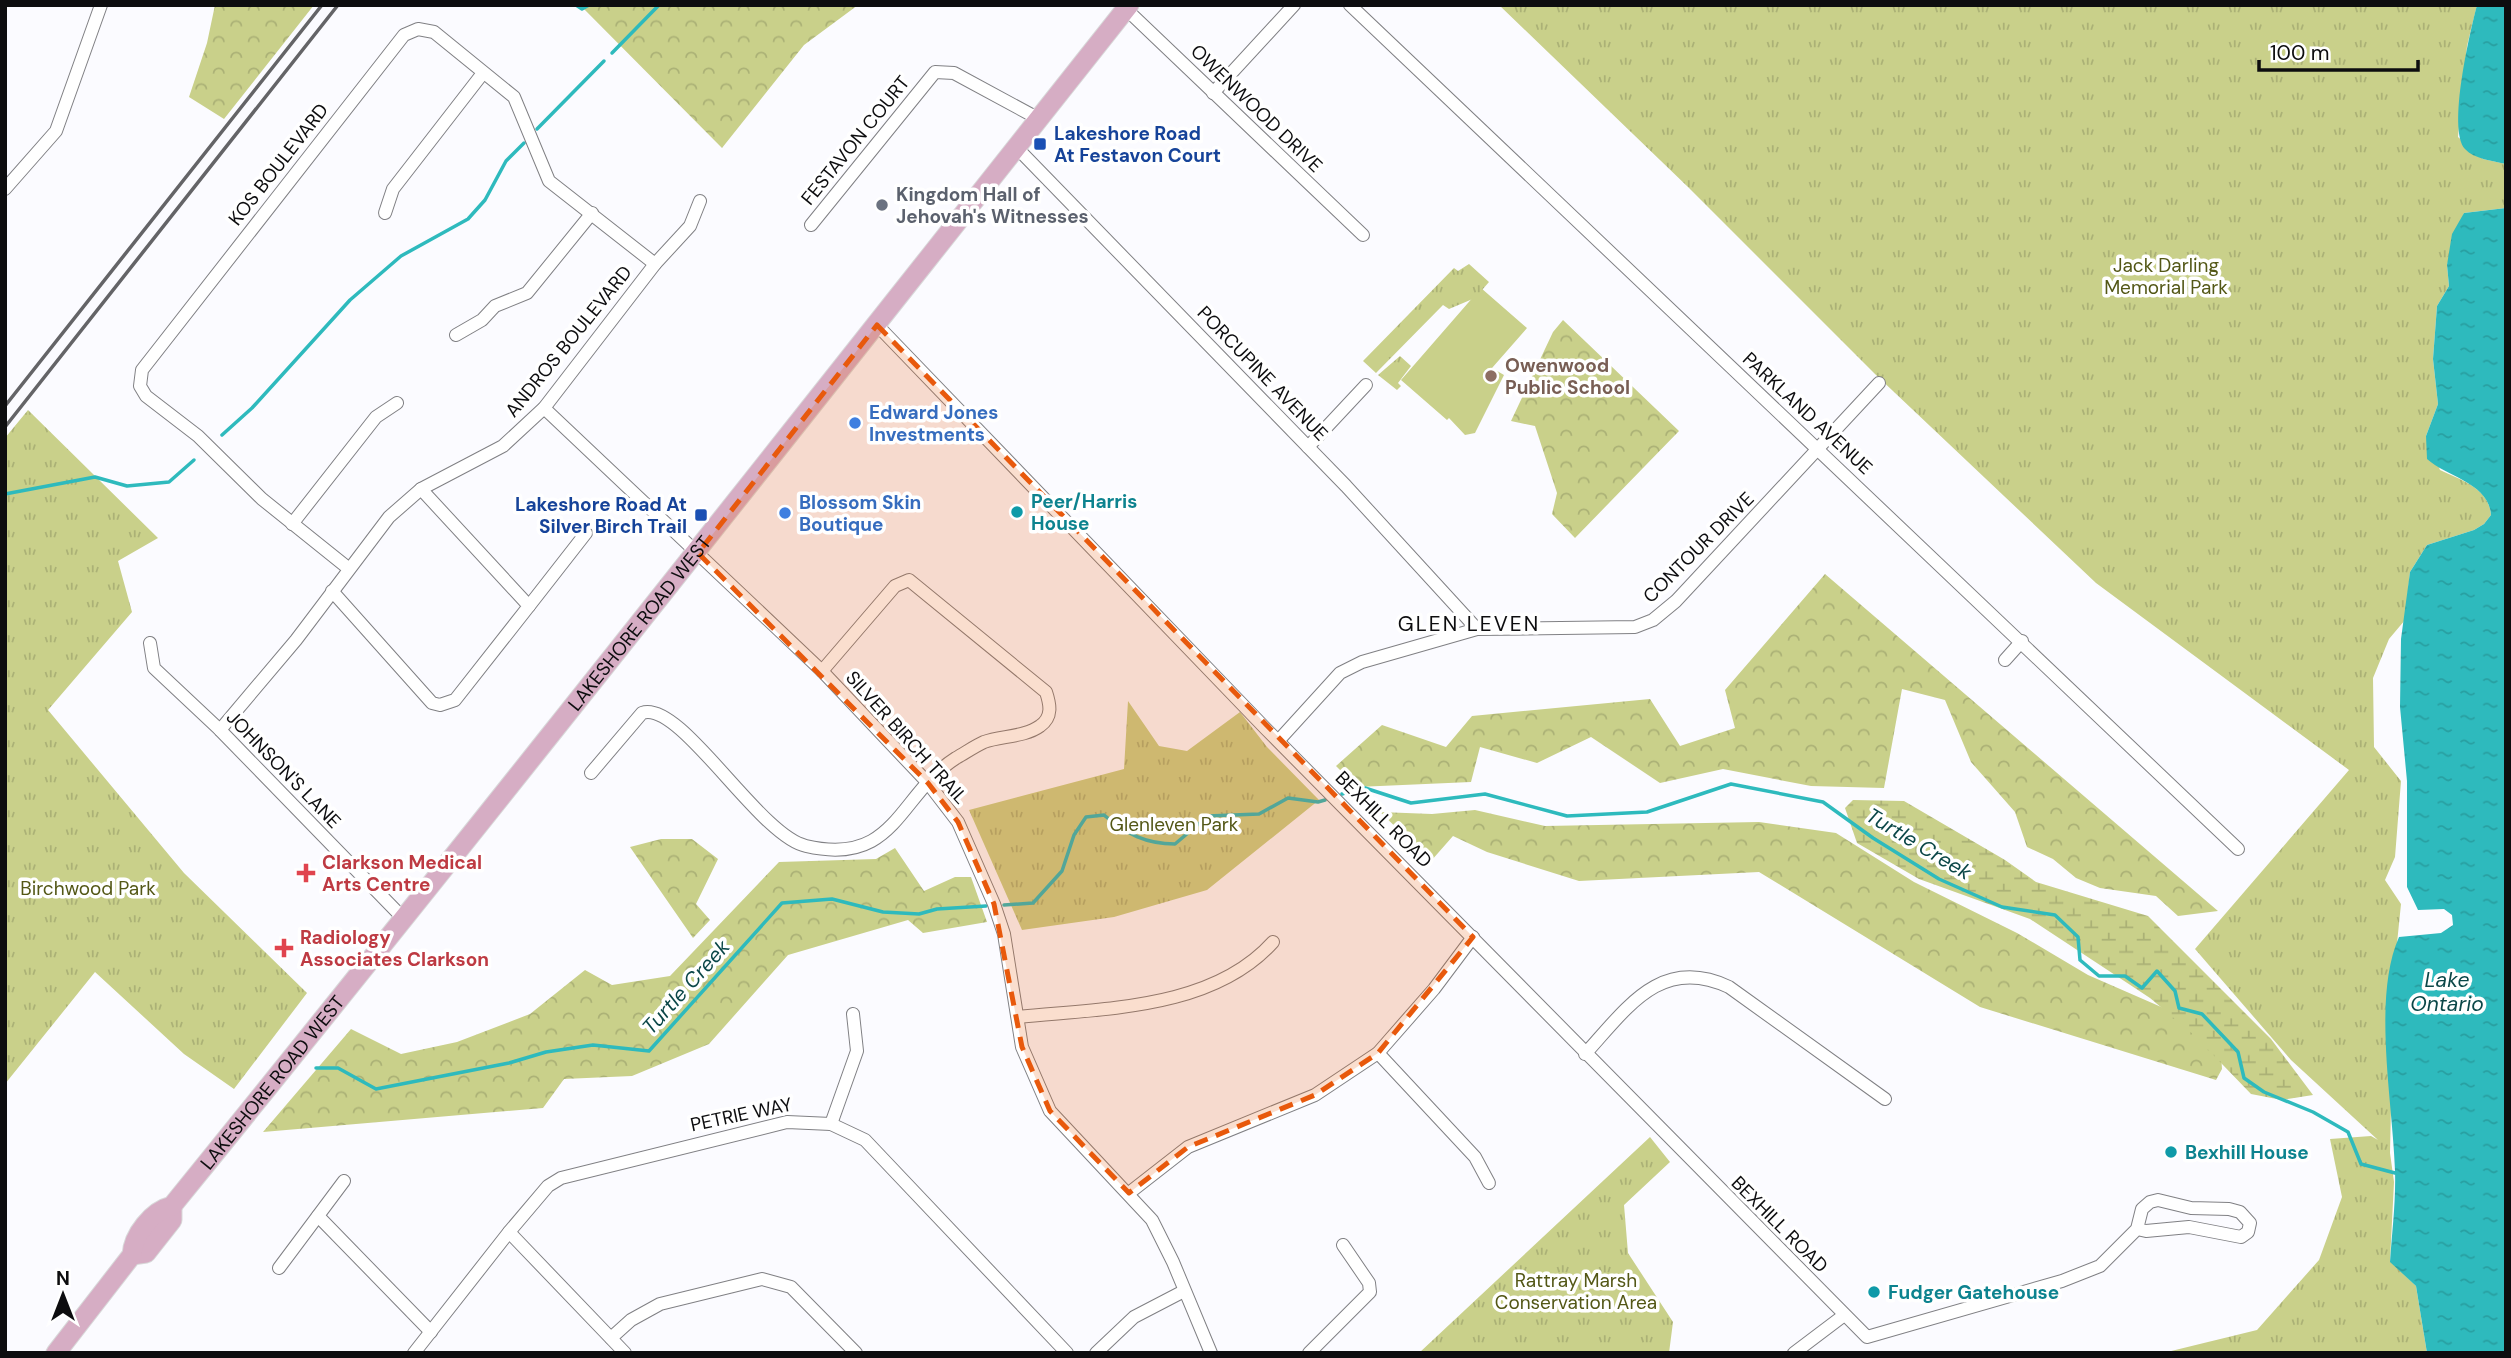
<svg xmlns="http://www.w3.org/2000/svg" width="2511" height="1358" viewBox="0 0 2511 1358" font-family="'DM Sans',sans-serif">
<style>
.grass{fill:#c9d08a}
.forest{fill:url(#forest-crowns)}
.wetland{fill:url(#wetland-marsh)}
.park{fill:url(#park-tufts)}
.water{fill:url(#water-ripples)}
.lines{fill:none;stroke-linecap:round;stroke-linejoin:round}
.stream{stroke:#2ebabd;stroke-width:3.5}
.street-casing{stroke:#808084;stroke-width:14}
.primary-casing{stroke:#d8d8d9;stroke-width:21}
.street{stroke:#fff;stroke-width:12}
.primary{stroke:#d6adc4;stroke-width:19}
.rail{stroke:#646467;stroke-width:3.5}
.marked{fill:#e8590c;fill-opacity:0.2;stroke:#e8590c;stroke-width:5;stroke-dasharray:14 9;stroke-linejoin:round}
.transit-dot{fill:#1a4fb4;stroke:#fff;stroke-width:2.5}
.worship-dot{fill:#6b7280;stroke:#fff;stroke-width:2.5}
.education-dot{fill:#8d6e63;stroke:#fff;stroke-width:2.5}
.shop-dot{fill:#3f7fe0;stroke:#fff;stroke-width:2.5}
.culture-dot{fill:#0f9aa8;stroke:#fff;stroke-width:2.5}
.health-dot{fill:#e0444e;stroke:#fff;stroke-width:2.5}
.labels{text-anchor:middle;stroke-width:7;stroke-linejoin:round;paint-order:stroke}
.street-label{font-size:19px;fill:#0d0d0f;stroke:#fff}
.transit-label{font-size:19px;font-weight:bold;fill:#164399;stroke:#fff;text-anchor:start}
.worship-label{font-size:19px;font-weight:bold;fill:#5b616d;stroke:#fff;text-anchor:start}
.park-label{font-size:19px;fill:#535716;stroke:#fff}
.education-label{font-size:19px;font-weight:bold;fill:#785e54;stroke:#fff;text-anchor:start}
.shop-label{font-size:19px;font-weight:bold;fill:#366cbe;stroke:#fff;text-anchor:start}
.culture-label{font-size:19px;font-weight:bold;fill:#0d838f;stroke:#fff;text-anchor:start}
.health-label{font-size:19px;font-weight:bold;fill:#be3a42;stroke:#fff;text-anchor:start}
.neighbourhood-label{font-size:21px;letter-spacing:2px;fill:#0d0d0f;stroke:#fff}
.water-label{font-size:21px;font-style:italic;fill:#0b4748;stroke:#fff}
</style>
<defs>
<pattern id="forest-crowns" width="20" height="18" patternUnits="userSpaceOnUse" patternTransform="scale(1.75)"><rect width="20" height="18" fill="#c9d08a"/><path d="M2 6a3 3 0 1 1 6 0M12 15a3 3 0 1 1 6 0" fill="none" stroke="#abb176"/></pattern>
<pattern id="wetland-marsh" width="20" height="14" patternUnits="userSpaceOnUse" patternTransform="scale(1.75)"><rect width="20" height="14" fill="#c9d08a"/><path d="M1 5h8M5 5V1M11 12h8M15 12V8" fill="none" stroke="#abb176"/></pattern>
<pattern id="park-tufts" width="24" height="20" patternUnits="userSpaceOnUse" patternTransform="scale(1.75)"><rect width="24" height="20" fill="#c9d08a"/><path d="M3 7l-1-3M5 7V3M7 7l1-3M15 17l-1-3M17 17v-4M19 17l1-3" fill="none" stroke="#abb176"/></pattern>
<pattern id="water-ripples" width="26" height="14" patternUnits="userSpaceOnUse" patternTransform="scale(1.75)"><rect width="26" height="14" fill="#2ebabd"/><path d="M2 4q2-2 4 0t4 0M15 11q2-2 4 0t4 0" fill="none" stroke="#289fa1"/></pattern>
</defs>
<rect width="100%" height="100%" fill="#fbfbff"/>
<path class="grass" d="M 1481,288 L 1527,328 L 1492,368 L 1504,375 L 1475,433 L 1465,435 L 1449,418 L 1447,420 L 1401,380 Z"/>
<g class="forest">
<path d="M 215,5 L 314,5 L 224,119 L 189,97 L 207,43 Z"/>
<path d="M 580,5 L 858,5 L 804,45 L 722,148 Z"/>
<path d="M 1563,320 L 1679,431 L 1575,538 L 1552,514 L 1557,493 L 1535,426 L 1511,421 L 1553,332 Z"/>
<path d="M 1825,574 L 2218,911 L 2178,916 L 2156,896 L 2100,888 L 2076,878 L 2053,859 L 2027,847 L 2015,812 L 1971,762 L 1945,700 L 1902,689 L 1884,788 L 1811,786 L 1723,769 L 1660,783 L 1591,737 L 1537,763 L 1480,747 L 1471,782 L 1357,787 L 1336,766 L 1382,725 L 1446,747 L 1472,716 L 1650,699 L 1680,746 L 1735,728 L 1725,690 Z"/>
<path d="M 1475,810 L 1545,826 L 1759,822 L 1836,833 L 1914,882 L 2017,933 L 2088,975 L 2175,1013 L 2221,1054 L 2222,1069 L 2216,1080 L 1980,1007 L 1759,872 L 1579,881 L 1487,852 L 1453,836 L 1431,861 L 1380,812 L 1432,814 Z"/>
<path d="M 661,839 L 692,839 L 718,859 L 696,904 L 710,920 L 693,938 L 630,847 Z"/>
<path d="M 895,848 L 924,891 L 955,877 L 971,877 L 987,922 L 923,933 L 908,920 L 788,955 L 709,1044 L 632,1076 L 564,1079 L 543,1108 L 263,1132 L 351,1029 L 401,1054 L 457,1042 L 530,1014 L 585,970 L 612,985 L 670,976 L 779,862 L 876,859 Z"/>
</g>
<path class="wetland" d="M 1853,800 L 1904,801 L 2005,860 L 2036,882 L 2148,916 L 2271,1039 L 2313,1095 L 2282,1100 L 2251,1094 L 2194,1035 L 2150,998 L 2030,919 L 1919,879 L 1857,843 L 1845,808 Z"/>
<g class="park">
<path d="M 1499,5 L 2477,5 L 2467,46 L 2458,137 L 2483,159 L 2506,164 L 2506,208 L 2464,213 L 2447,265 L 2449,286 L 2437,306 L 2433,359 L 2438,404 L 2426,436 L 2440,470 C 2461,480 2489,488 2491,515 L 2484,524 L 2474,530 L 2427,545 L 2410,572 L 2405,620 L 2389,639 L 2373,678 L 2374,747 L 2401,781 L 2395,857 L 2385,880 L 2401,904 L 2394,973 L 2390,1153 L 2394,1182 L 2390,1261 L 2416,1286 L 2427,1353 L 2163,1353 L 2257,1330 L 2319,1260 L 2342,1197 L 2330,1139 L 2371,1136 L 2378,1140 L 2291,1060 L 2195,949 L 2349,770 L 2096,583 L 1875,374 L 1688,187 Z"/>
<path d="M 1469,264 L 1489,282 L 1475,298 L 1449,309 L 1443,305 L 1376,373 L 1363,361 L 1454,268 L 1458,271 Z"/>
<path d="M 1400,356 L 1411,366 L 1398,383 L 1401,386 L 1397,390 L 1378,375 Z"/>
<path d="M 28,410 L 158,538 L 118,561 L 132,612 L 48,710 L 184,873 L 307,993 L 234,1089 L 184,1054 L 95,972 L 5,1084 L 5,438 Z"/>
<path d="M 1128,701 L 1159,746 L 1187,751 L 1240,712 L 1267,747 L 1319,800 L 1207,890 L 1114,917 L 1022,930 L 969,810 L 1124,769 Z"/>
<path d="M 1650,1137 L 1670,1162 L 1624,1205 L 1628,1253 L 1673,1322 L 1669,1353 L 1419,1353 Z"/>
</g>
<g class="water">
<path d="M 2477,5 L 2506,5 L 2506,164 C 2493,161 2474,159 2465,149 C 2447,129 2470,32 2477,5 Z"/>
<path d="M 2506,208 L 2506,1353 L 2427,1353 L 2416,1286 L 2390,1262 C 2392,1232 2396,1201 2395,1171 C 2393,1103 2372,998 2399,937 L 2441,933 L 2453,925 L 2452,915 L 2444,909 L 2418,910 L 2407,887 L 2407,781 L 2400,707 L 2401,639 L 2410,572 L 2427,545 L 2474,530 L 2484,524 L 2491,515 C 2489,483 2447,477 2427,459 L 2426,436 L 2438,404 L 2433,359 L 2437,306 L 2449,286 L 2447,265 L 2452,234 L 2464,213 Z"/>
</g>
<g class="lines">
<g class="stream">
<path d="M 576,5 L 582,9 L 589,5"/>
<path d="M 612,53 L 659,5"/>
<path d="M 537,129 L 604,61"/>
<path d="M 222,435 L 252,408 L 350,300 L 401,256 L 468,219 L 485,200 L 506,161 L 524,143"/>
<path d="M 5,494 L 95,477 L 127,486 L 169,482 L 194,460"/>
<path d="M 1342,794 L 1362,787 L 1411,803 L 1485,794 L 1567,816 L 1647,812 L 1731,784 L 1823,802 L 1873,838 L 1939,879 L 2002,907 L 2055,915 L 2078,937 L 2080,960 L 2099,976 L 2125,976 L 2142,988 L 2157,971 L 2175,991 L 2179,1008 L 2202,1014 L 2238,1052 L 2244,1078 L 2264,1092 L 2313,1112 L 2348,1132 L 2361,1164 L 2395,1173"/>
<path d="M 1004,905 L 1033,903 L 1062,871 L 1074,835 L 1086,817 L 1104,815 C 1126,834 1146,844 1175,844 L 1208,816 L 1259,814 L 1288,798 L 1318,802 L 1325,800"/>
<path d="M 316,1068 L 338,1068 L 376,1089 L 509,1063 L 546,1052 L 593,1045 L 649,1051 L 782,903 L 832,899 L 883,912 L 919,914 L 937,909 L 986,906"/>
</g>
<g class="street-casing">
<g id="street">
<path d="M 1350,5 L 2238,849"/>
<path d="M 1126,9 L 1363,235"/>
<path d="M 1213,93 L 1294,5"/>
<path d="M 1016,147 L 1346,486 L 1477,629"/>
<path d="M 5,189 L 56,131 L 101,5"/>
<path d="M 385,213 L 393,189 L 483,73"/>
<path d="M 811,225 L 935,72 L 954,73 L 1039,119"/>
<path d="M 877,325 L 1266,729 L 1867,1337 L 2062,1281 L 2100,1266 L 2137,1229 L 2142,1209 L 2150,1202 L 2158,1200 L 2191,1208 L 2229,1209 L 2240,1212 L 2250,1223 L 2248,1232 L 2241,1237 L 2189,1227 L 2146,1231 L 2137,1229"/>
<path d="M 456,335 L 482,320 L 495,306 L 527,293 L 592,213"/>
<path d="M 544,408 L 822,671 L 928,783 L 958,822 L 994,904 L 1004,934 L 1022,1047 L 1050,1111 L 1152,1220 L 1173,1262 L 1211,1353"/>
<path d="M 1308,447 L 1366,385"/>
<path d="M 292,524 L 376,417 L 397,403"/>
<path d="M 348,568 L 262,499 L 198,436 L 146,396 L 140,386 L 142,370 L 404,35 L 418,29 L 434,32 L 514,97 L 549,181 L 655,264"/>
<path d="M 332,591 L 432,703 L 440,705 L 455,700 L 529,606 L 421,489"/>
<path d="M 529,606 L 586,533"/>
<path d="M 150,643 L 154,668 L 220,730 L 402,917"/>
<path d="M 2005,660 L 2022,641"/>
<path d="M 220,730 L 296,640 L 389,517 L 421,489 L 503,446 L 544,408 L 655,264 L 690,226 L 700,201"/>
<path d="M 1279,740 L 1340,673 L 1362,662 L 1477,629 L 1635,627 L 1653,620 L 1676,601 L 1879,383"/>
<path d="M 591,773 L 642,713 C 680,699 759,836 806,846 C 896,867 898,795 956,758 C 965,753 975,746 984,742 C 1001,736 1025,737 1040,726 C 1053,717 1050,704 1046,692 L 909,580 L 895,586 L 822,671"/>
<path d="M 1018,1017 C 1103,1008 1212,1010 1273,942"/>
<path d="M 1378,1053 L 1475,1157 L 1489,1183"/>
<path d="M 1585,1054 C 1627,1008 1661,955 1729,987 L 1885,1099"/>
<path d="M 831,1124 L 857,1051 L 853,1014"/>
<path d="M 1129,1193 L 1188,1147 L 1315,1095 L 1378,1053 L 1434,989 L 1473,937"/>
<path d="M 318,1216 L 431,1332"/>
<path d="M 509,1232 L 625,1353"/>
<path d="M 279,1268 L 344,1181"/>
<path d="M 611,1338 L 631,1320 L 660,1304 L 762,1279 L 791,1287 L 856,1353"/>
<path d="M 414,1353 L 509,1232 L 548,1186 L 561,1178 L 787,1122 L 831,1124 L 865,1140 L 1067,1353"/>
<path d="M 1096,1353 L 1134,1317 L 1184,1291"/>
<path d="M 1309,1353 L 1370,1292 L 1369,1283 L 1343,1245"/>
<path d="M 1794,1353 L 1843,1316"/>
</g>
</g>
<g class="primary-casing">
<g id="primary">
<path d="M 132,1255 L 146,1253 L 172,1220 L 172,1206"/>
<path id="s1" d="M 56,1353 L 132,1255 C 133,1235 152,1211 172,1206 C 494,809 811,406 1129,5"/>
</g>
</g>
<use href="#street" class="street"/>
<use href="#primary" class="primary"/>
<g class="rail">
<path d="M 5,406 L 322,5"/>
<path d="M 5,427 L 338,5"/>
</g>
</g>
<path class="marked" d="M 877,325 L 1473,937 L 1378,1053 L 1315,1095 L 1188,1147 L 1129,1193 L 1050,1111 L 1022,1047 L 994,904 L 958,822 L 928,783 L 698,553 Z"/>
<g class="transit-dot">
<rect x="1033" y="137" width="14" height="14" rx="3.5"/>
<rect x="694" y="508" width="14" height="14" rx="3.5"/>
</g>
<circle class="worship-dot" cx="882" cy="205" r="7"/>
<circle class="education-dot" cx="1491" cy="376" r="7"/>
<g class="shop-dot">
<circle cx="855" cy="423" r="7"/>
<circle cx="785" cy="513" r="7"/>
</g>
<g class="culture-dot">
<circle cx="1017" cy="512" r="7"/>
<circle cx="2171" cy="1152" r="7"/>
<circle cx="1874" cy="1292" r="7"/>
</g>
<g class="health-dot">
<path d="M302.5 862.5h7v7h7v7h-7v7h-7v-7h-7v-7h7z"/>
<path d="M280.5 937.5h7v7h7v7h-7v7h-7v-7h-7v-7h7z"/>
</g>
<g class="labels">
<g class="street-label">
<text transform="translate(1257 108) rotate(44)" y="7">OWENWOOD DRIVE</text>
<text transform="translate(855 140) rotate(-51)" y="7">FESTAVON COURT</text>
<text transform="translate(278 164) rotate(-52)" y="7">KOS BOULEVARD</text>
<text transform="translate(568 341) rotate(-51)" y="7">ANDROS BOULEVARD</text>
<text transform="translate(1263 373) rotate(46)" y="7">PORCUPINE AVENUE</text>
<text transform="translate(1808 413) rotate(43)" y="7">PARKLAND AVENUE</text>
<text transform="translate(1698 547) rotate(-45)" y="7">CONTOUR DRIVE</text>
<text dy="7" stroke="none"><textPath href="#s1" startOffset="938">LAKESHORE ROAD WEST</textPath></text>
<text transform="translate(907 737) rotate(48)" y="7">SILVER BIRCH TRAIL</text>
<text transform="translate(284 769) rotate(46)" y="7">JOHNSON'S LANE</text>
<text transform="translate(1384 819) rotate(45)" y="7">BEXHILL ROAD</text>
<text dy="7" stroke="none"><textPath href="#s1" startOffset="350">LAKESHORE ROAD WEST</textPath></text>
<text transform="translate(741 1114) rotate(-12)" y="7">PETRIE WAY</text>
<text transform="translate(1780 1224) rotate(45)" y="7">BEXHILL ROAD</text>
</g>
<g class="transit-label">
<text x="1054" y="140">Lakeshore Road<tspan x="1054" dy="22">At Festavon Court</tspan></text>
<text x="687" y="511" text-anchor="end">Lakeshore Road At<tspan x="687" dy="22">Silver Birch Trail</tspan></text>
</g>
<g class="worship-label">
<text x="896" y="201">Kingdom Hall of<tspan x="896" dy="22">Jehovah's Witnesses</tspan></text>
</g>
<g class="park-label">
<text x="2166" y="272">Jack Darling<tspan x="2166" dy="22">Memorial Park</tspan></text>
<text x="1174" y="831">Glenleven Park</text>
<text x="88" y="895">Birchwood Park</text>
<text x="1576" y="1287">Rattray Marsh<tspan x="1576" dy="22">Conservation Area</tspan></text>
</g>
<g class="education-label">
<text x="1505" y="372">Owenwood<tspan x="1505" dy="22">Public School</tspan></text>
</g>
<g class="shop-label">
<text x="869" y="419">Edward Jones<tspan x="869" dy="22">Investments</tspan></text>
<text x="799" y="509">Blossom Skin<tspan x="799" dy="22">Boutique</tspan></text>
</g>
<g class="culture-label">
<text x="1031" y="508">Peer/Harris<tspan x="1031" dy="22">House</tspan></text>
<text x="2185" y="1159">Bexhill House</text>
<text x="1888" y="1299">Fudger Gatehouse</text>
</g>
<g class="health-label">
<text x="322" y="869">Clarkson Medical<tspan x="322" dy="22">Arts Centre</tspan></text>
<text x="300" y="944">Radiology<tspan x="300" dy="22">Associates Clarkson</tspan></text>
</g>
<g class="neighbourhood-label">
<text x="1469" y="631">GLEN LEVEN</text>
</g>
<g class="water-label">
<text transform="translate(1919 844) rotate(31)" y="7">Turtle Creek</text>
<text x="2447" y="987">Lake<tspan x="2447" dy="24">Ontario</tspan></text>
<text transform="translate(686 987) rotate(-48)" y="7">Turtle Creek</text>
</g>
</g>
<rect width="2511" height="1358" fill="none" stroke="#0d0d0f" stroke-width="14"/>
<g transform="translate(63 1295)" stroke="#ffffff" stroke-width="5" paint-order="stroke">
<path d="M0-5L12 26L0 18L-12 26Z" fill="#0d0d0f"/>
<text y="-10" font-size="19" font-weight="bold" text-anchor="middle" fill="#0d0d0f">N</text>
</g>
<path d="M2259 60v10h159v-10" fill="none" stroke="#0d0d0f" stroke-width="3.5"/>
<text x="2270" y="60" font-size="21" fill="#0d0d0f" stroke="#ffffff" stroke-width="5" paint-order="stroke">100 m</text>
</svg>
